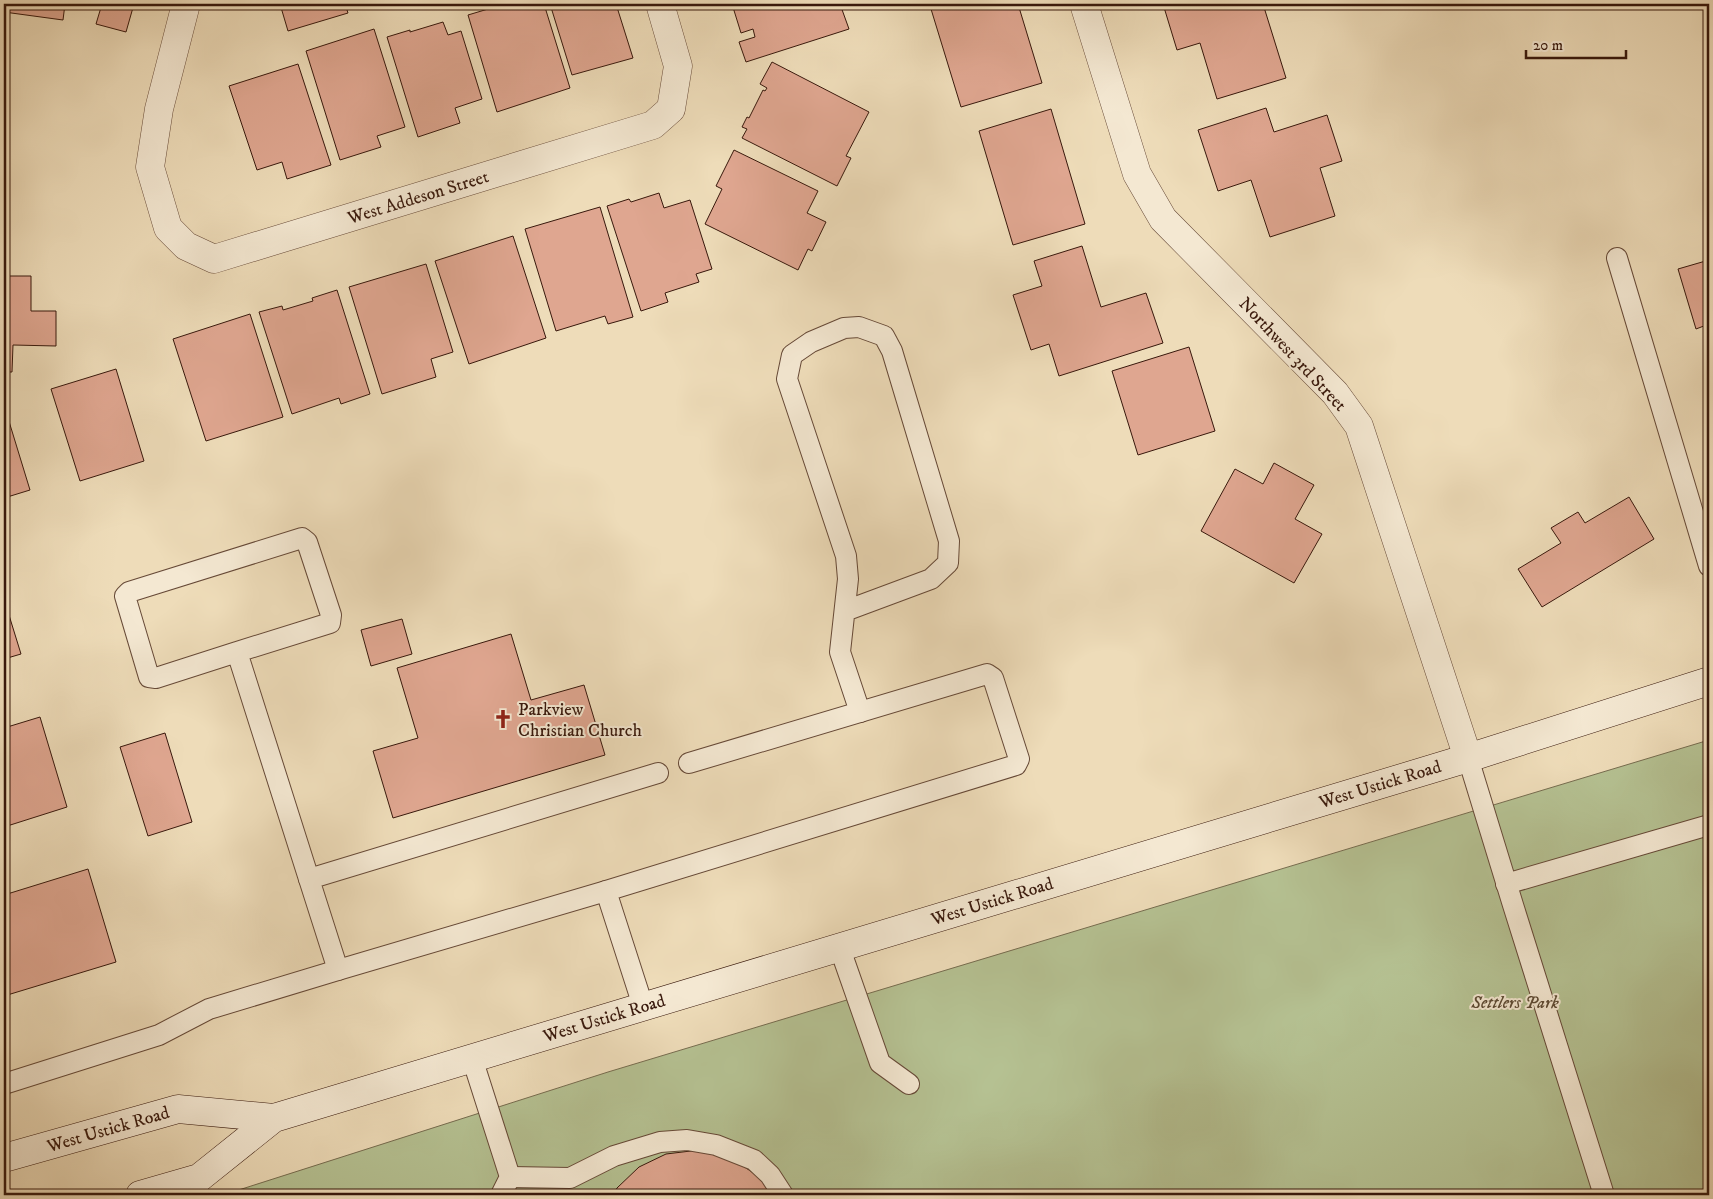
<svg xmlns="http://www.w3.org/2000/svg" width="1713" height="1199" viewBox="0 0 1713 1199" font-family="'IM FELL DW Pica',serif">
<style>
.green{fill:#b5c192;stroke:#766c4f}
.building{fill:#dfa690;stroke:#38180c}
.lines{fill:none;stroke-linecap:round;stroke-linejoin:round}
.service-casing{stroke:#664937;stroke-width:22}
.minor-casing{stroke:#664937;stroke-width:29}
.secondary-casing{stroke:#38180c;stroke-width:29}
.service{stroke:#f4e8d2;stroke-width:20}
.minor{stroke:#f4e8d2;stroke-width:28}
.secondary{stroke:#f4e8d2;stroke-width:28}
.labels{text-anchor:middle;stroke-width:4;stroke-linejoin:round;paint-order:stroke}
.street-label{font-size:18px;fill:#38180c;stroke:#f4e8d2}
.poi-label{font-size:18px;fill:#38180c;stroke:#f4e8d2;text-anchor:start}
.park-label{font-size:18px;font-style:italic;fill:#5e4b34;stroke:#f4e8d2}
</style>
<rect width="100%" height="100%" fill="#eedcb9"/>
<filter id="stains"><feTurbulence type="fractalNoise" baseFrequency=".004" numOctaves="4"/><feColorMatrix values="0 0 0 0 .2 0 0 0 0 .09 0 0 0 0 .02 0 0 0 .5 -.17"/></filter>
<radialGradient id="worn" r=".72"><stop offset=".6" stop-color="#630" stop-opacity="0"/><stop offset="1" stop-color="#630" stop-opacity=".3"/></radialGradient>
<path class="green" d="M 1709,740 L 1709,1195 L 223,1195 L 608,1072 Z"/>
<g class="building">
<path d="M 4,4 L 65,4 L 63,20 L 4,12 Z"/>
<path d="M 102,4 L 134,4 L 126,32 L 96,24 Z"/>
<path d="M 280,4 L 345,4 L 348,13 L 288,31 Z"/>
<path d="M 486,4 L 544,4 L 570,88 L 497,112 L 468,15 L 488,9 Z"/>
<path d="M 550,4 L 616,4 L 633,58 L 572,75 Z"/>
<path d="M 729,4 L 840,4 L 849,29 L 746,62 L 739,42 L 755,37 L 753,29 L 741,33 L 732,4 L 730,5 Z"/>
<path d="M 948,4 L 1018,4 L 1042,83 L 961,107 L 931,9 Z"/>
<path d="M 1163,4 L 1263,4 L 1286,78 L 1217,99 L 1200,43 L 1177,50 Z"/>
<path d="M 443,22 L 448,35 L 461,31 L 482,99 L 455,108 L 460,123 L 418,137 L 387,37 L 410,30 L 410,32 Z"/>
<path d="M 374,29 L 405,127 L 377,136 L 381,147 L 340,160 L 306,51 Z"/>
<path d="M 772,62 L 869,112 L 846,156 L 851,158 L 837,186 L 742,138 L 747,129 L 742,127 L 747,117 L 749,118 L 763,90 L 765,91 L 767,88 L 760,84 Z"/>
<path d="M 298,64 L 331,165 L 287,179 L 282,162 L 257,170 L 229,86 Z"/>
<path d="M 1266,108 L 1274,132 L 1327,115 L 1342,161 L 1320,168 L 1335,216 L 1270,237 L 1251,180 L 1218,191 L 1198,130 Z"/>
<path d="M 1051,109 L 1085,224 L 1013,245 L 979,131 Z"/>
<path d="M 734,150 L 818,191 L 807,213 L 826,222 L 812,251 L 808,249 L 798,270 L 705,224 L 722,189 L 716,186 Z"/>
<path d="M 659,193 L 664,208 L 690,200 L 712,269 L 696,274 L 699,282 L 665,293 L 668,302 L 641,311 L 607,206 L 629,199 L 631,202 Z"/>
<path d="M 600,207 L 633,317 L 608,324 L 605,316 L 556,331 L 525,229 Z"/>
<path d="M 513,236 L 546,338 L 469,364 L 435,261 Z"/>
<path d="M 1082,246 L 1101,307 L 1146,293 L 1163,343 L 1059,376 L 1049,344 L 1031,350 L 1013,295 L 1042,286 L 1034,261 Z"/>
<path d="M 1709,260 L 1709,324 L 1696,329 L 1678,269 Z"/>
<path d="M 426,264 L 453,352 L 431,359 L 436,377 L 382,394 L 349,287 Z"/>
<path d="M 4,276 L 31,276 L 31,311 L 56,311 L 56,346 L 13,345 L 12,372 L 4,372 Z"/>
<path d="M 337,290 L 370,394 L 341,404 L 339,398 L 292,414 L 259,312 L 282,306 L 283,310 L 313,301 L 312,298 Z"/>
<path d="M 250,314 L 283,417 L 206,441 L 173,339 Z"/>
<path d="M 1189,347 L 1215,431 L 1138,455 L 1112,371 Z"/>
<path d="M 116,369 L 144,461 L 80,481 L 51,389 Z"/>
<path d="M 4,405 L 30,490 L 4,498 Z"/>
<path d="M 1274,463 L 1314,485 L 1295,519 L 1322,534 L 1294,583 L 1201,531 L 1235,469 L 1263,484 Z"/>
<path d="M 1629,497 L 1654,539 L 1542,607 L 1518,569 L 1561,543 L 1551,528 L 1578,512 L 1585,523 Z"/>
<path d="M 4,599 L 21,654 L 4,659 Z"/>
<path d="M 402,619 L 412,654 L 371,666 L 361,630 Z"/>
<path d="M 511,634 L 531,700 L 584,685 L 605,755 L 393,818 L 373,751 L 418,738 L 397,668 Z"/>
<path d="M 40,717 L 67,807 L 4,827 L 4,728 Z"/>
<path d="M 165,733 L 192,822 L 148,836 L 120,747 Z"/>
<path d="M 88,869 L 116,962 L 4,996 L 4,895 Z"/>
<path d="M 699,1150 L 731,1158 L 758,1176 L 773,1195 L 613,1195 L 617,1188 L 639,1167 L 666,1154 Z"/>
</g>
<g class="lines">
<g class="service-casing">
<g id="service">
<path d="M 1617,258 L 1709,566"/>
<path d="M 845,611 L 931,579 L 948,563 L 949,541 L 892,351 L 884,336 L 859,327 L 844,328 L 811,342 L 792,355 L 787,379 L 846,556 L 848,579 L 840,652 L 860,712"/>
<path d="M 237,652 L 156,678 L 149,677 L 125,596 L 129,592 L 302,538 L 307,542 L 331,615 L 330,623 L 237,652 L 309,879"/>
<path d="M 1468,758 L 1513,905 L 1604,1195"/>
<path d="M 1506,884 L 1709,825"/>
<path d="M 606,891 L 338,970 L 309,879 L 658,773"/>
<path d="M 839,946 L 880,1063 L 909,1084"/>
<path d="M 643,1006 L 606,891 L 1016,765 L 1019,759 L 993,678 L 987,674 L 689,763"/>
<path d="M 472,1058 L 510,1177 L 501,1195"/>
<path d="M 4,1084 L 159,1035 L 209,1009 L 338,970"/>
<path d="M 510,1177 L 570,1178 L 614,1156 L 660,1142 L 687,1140 L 716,1145 L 754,1160 L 770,1175 L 783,1195"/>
</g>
</g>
<g class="minor-casing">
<g id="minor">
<path d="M 186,4 L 159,109 L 150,167 L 168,228 L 186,246 L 214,259 L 653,125 L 671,109 L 678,66 L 660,4"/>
<path d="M 1084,4 L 1137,174 L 1163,219 L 1335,393 L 1359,426 L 1468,758"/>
</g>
</g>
<g class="secondary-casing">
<g id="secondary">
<path d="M 4,1158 L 178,1109 L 274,1118"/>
<path d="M 140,1195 L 199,1178 L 274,1118 L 1468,758 L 1709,681"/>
</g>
</g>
<use href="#service" class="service"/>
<use href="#minor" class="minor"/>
<use href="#secondary" class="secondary"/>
</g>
<defs>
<g id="church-bare" transform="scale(1.5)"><path d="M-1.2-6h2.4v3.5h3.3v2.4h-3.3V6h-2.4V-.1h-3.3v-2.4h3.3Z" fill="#8f2418" stroke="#f4e8d2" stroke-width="2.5" paint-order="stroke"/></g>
</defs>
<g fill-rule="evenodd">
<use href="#church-bare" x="503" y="719"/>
</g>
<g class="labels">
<g class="street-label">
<text transform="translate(418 197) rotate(-17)" y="6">West Addeson Street</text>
<text transform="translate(1293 354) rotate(47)" y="6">Northwest 3rd Street</text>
<text transform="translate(1380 784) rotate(-17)" y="6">West Ustick Road</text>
<text transform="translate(992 901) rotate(-17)" y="6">West Ustick Road</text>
<text transform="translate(604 1018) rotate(-17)" y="6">West Ustick Road</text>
<text transform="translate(108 1129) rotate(-16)" y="6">West Ustick Road</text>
</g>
<g class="poi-label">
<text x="518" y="715">Parkview<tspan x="518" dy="21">Christian Church</tspan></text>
</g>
<g class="park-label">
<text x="1515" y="1008">Settlers Park</text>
</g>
</g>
<rect width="1713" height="1199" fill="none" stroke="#eedcb9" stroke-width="20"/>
<rect x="5" y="5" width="1703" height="1189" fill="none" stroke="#38180c" stroke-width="2.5"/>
<rect x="10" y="10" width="1693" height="1179" fill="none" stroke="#38180c"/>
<path d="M1526 50v8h100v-8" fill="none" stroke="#38180c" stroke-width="2.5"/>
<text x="1533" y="50" font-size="15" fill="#38180c" stroke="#f4e8d2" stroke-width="4" paint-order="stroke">20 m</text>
<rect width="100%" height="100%" filter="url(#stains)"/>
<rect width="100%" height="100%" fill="url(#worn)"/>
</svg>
